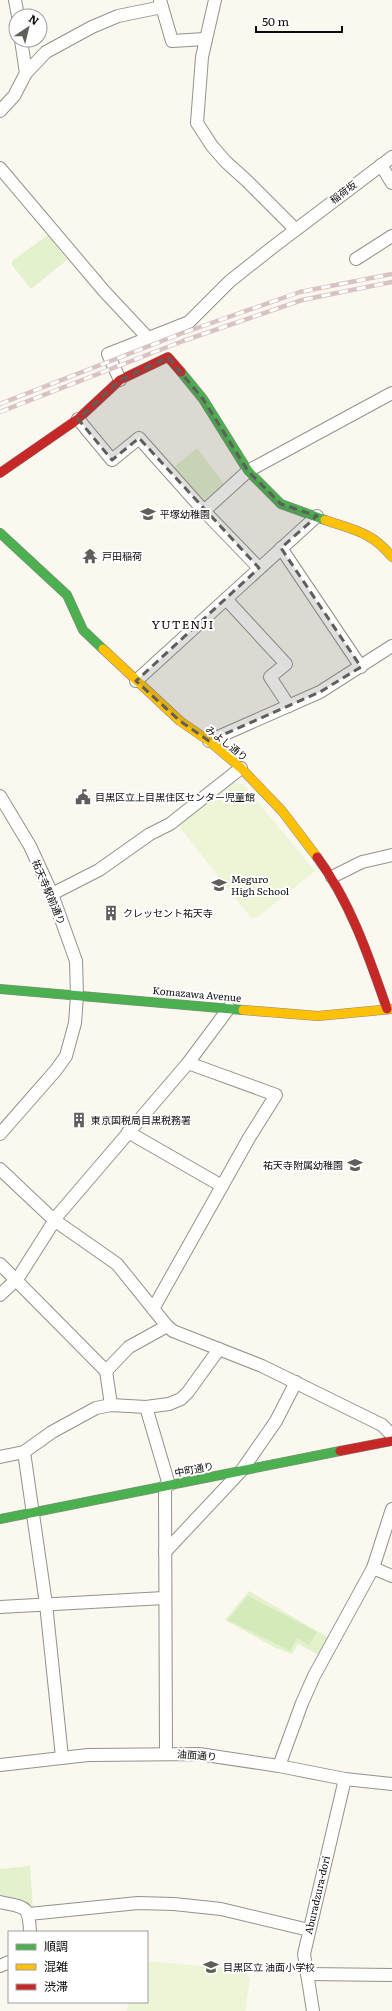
<svg xmlns="http://www.w3.org/2000/svg" width="392" height="2011" viewBox="0 0 392 2011" font-family="Literata,'Noto Sans JP',serif">
<style>
.green{fill:#e3f1cd}
.forest{fill:#d4eaba}
.pitch{fill:#edf5d7}
.lines{fill:none;stroke-linecap:round;stroke-linejoin:round}
.street-casing{stroke:#93928e;stroke-width:14}
.fast-casing{stroke:#898884;stroke-width:10}
.slow-casing{stroke:#898884;stroke-width:10}
.jam-casing{stroke:#898884;stroke-width:10}
.street{stroke:#fefefd;stroke-width:12}
.fast{stroke:#4caf50;stroke-width:9}
.slow{stroke:#ffc107;stroke-width:9}
.jam{stroke:#c62828;stroke-width:9}
.rail-casing{stroke:#d8c2c3;stroke-width:4.5}
.rail{stroke:#fff;stroke-width:3;stroke-dasharray:9;stroke-linecap:butt}
.marked{fill:#5f5e5b;fill-opacity:0.2;stroke:#5f5e5b;stroke-width:3;stroke-dasharray:8 5;stroke-linejoin:round}
.labels{text-anchor:middle;stroke-width:4;stroke-linejoin:round;paint-order:stroke}
.street-label{font-size:10px;fill:#0b0b0b;stroke:#fff}
.poi-label{font-size:10px;fill:#0b0b0b;stroke:#fff;text-anchor:start}
.quarter-label{font-size:12px;letter-spacing:1px;fill:#0b0b0b;stroke:#fff}
</style>
<rect width="100%" height="100%" fill="#faf8ef"/>
<g class="green">
<path d="M 48,235 L 67,260 L 31,289 L 12,265 L 12,261 Z"/>
<path d="M 197,448 L 225,485 L 205,504 L 174,467 Z"/>
<path d="M 249,1591 L 329,1638 L 319,1655 L 298,1644 L 292,1654 L 274,1647 L 225,1620 Z"/>
<path d="M 30,1866 L 33,1907 L 0,1899 L 0,1869 Z"/>
</g>
<path class="forest" d="M 248,1596 L 317,1632 L 309,1645 L 297,1638 L 290,1651 L 228,1620 Z"/>
<g class="pitch">
<path d="M 233,783 L 243,784 L 315,871 L 259,916 L 252,919 L 178,825 Z"/>
<path d="M 147,1961 L 242,1970 L 250,1979 L 245,2011 L 127,2011 L 128,2002 L 147,2002 Z"/>
</g>
<g class="lines">
<g class="street-casing">
<g id="street">
<path d="M 15,0 L 18,16"/>
<path d="M 160,0 L 172,41 L 205,39"/>
<path d="M 215,0 L 202,57 L 197,123 L 212,146 L 226,162 L 246,180 L 295,229"/>
<path d="M 21,40 L 26,73"/>
<path d="M 0,111 L 14,96 L 26,73 L 46,52 L 92,27 L 118,16 L 162,7"/>
<path d="M 381,165 L 392,183"/>
<path d="M 0,168 L 104,291 L 148,338"/>
<path d="M 356,259 L 392,236"/>
<path d="M 120,380 L 108,354 L 189,322 L 230,281 L 273,247 L 392,157"/>
<path d="M 78,419 L 112,460 L 139,438 L 204,511 L 259,568"/>
<path d="M 204,511 L 248,471 L 392,393"/>
<path d="M 281,548 L 361,667"/>
<path d="M 226,599 L 286,664 L 270,677 L 289,706"/>
<path d="M 136,681 L 317,516"/>
<path d="M 209,741 L 320,692 L 392,646"/>
<path d="M 0,796 L 30,846 L 52,894 L 76,961 L 77,996 L 75,1023 L 66,1056 L 56,1070 L 0,1134"/>
<path d="M 332,877 L 362,862 L 392,855"/>
<path d="M 52,894 L 99,870 L 150,834 L 170,824 L 241,768"/>
<path d="M 128,1132 L 222,1186"/>
<path d="M 0,1169 L 54,1220 L 117,1264 L 167,1326 L 173,1331 L 262,1366 L 382,1425 L 392,1435"/>
<path d="M 0,1264 L 106,1371 L 111,1405"/>
<path d="M 0,1295 L 18,1278 L 58,1215 L 188,1063 L 229,1008"/>
<path d="M 153,1309 L 249,1138 L 276,1095 L 188,1063"/>
<path d="M 106,1371 L 129,1347 L 167,1326"/>
<path d="M 146,1407 L 169,1485"/>
<path d="M 24,1452 L 46,1604 L 62,1757"/>
<path d="M 0,1457 L 24,1452 L 52,1432 L 96,1408 L 111,1405 L 146,1407 L 169,1404 L 181,1399 L 188,1392 L 219,1349"/>
<path d="M 165,1486 L 166,1754"/>
<path d="M 165,1552 L 242,1470 L 276,1421 L 296,1382"/>
<path d="M 373,1568 L 392,1576"/>
<path d="M 0,1607 L 164,1598"/>
<path d="M 0,1765 L 88,1755 L 199,1754 L 279,1766 L 345,1779 L 392,1784"/>
<path d="M 279,1766 L 302,1703 L 314,1676 L 373,1568 L 392,1509"/>
<path d="M 0,1902 C 25,1908 29,1904 30,1932"/>
<path d="M 29,1914 L 138,1903 L 174,1904 L 221,1909 L 309,1930"/>
<path d="M 0,1966 L 9,1962"/>
<path d="M 307,1974 L 392,1975"/>
<path d="M 313,2011 L 304,1954 L 345,1779"/>
</g>
</g>
<g class="fast-casing">
<g id="fast">
<path d="M 181,372 L 203,399 L 248,471 L 281,504 L 325,520"/>
<path d="M 0,533 L 67,595 L 83,630 L 103,649"/>
<path d="M 0,989 L 243,1010"/>
<path d="M 0,1519 L 340,1451"/>
</g>
</g>
<g class="slow-casing">
<g id="slow">
<path d="M 325,520 C 354,530 372,532 392,557"/>
<path d="M 103,649 L 180,721 L 209,741 L 241,768 L 282,811 L 317,857"/>
<path d="M 243,1010 L 318,1016 L 392,1009"/>
</g>
</g>
<g class="jam-casing">
<g id="jam">
<path d="M 0,473 L 78,419 L 120,380 L 168,357 L 181,372"/>
<path d="M 317,857 C 350,901 369,957 387,1009"/>
<path d="M 340,1451 L 392,1441"/>
</g>
</g>
<use href="#street" class="street"/>
<use href="#fast" class="fast"/>
<use href="#slow" class="slow"/>
<use href="#jam" class="jam"/>
<g class="rail-casing">
<g id="rail">
<path d="M 0,404 L 180,334 L 300,292 L 392,274"/>
<path d="M 0,412 L 183,341 L 302,300 L 392,282"/>
</g>
</g>
<use href="#rail" class="rail"/>
</g>
<path class="marked" d="M 168,357 L 203,399 L 248,471 L 281,504 L 317,516 L 281,548 L 361,667 L 320,692 L 209,741 L 180,721 L 136,681 L 259,568 L 139,438 L 112,460 L 78,419 L 120,380 Z"/>
<defs>
<g id="school-bare" transform="scale(1.2)"><path d="M0-5L7-2L0 1L-7-2ZM-4 1L0 2.5L4 1V4Q0 6-4 4Z" fill="#5f5e5b" stroke="#fff" stroke-width="2.5" paint-order="stroke"/></g>
<g id="temple-bare" transform="scale(1.2)"><path d="M0-6L5-2H3V0L6.5 2.5H4V6H1.5V3h-3V6H-4V2.5H-6.5L-3 0V-2H-5Z" fill="#5f5e5b" stroke="#fff" stroke-width="2.5" paint-order="stroke"/></g>
<g id="civic-bare" transform="scale(1.2)"><path d="M-.6-6.5H3V-4.5H.6V-3L4-1V1h2V6H-6V1h2V-1L-.6-3ZM-1.2 2.5V6h2.4V2.5Z" fill="#5f5e5b" stroke="#fff" stroke-width="2.5" paint-order="stroke"/></g>
<g id="building-bare" transform="scale(1.2)"><path d="M-4-6H4V6H1V3H-1V6H-4ZM-2.5-4.3h1.7v1.8h-1.7ZM.8-4.3h1.7v1.8H.8ZM-2.5-1h1.7V.8h-1.7ZM.8-1h1.7V.8H.8Z" fill="#5f5e5b" stroke="#fff" stroke-width="2.5" paint-order="stroke"/></g>
</defs>
<g fill-rule="evenodd">
<use href="#school-bare" x="148" y="514"/>
<use href="#temple-bare" x="90" y="556"/>
<use href="#civic-bare" x="83" y="797"/>
<use href="#school-bare" x="219" y="885"/>
<use href="#building-bare" x="111" y="913"/>
<use href="#building-bare" x="79" y="1120"/>
<use href="#school-bare" x="355" y="1165"/>
<use href="#school-bare" x="211" y="1967"/>
</g>
<g class="labels">
<g class="street-label">
<text transform="translate(343 192) rotate(-37)" y="4">稲荷坂</text>
<text transform="translate(227 743) rotate(38)" y="4">みよし通り</text>
<text transform="translate(49 892) rotate(67)" y="4">祐天寺駅前通り</text>
<text transform="translate(197 994) rotate(5)" y="4">Komazawa Avenue</text>
<text transform="translate(194 1469) rotate(-11)" y="4">中町通り</text>
<text transform="translate(197 1755) rotate(4)" y="4">油面通り</text>
<text transform="translate(317 1895) rotate(-77)" y="4">Aburadzura-dori</text>
</g>
<g class="poi-label">
<text x="160" y="518">平塚幼稚園</text>
<text x="102" y="560">戸田稲荷</text>
<text x="95" y="801">目黒区立上目黒住区センター児童館</text>
<text x="231" y="883">Meguro<tspan x="231" dy="12">High School</tspan></text>
<text x="123" y="917">クレッセント祐天寺</text>
<text x="91" y="1124">東京国税局目黒税務署</text>
<text x="343" y="1169" text-anchor="end">祐天寺附属幼稚園</text>
<text x="223" y="1971">目黒区立 油面小学校</text>
</g>
<g class="quarter-label">
<text x="183" y="629">YUTENJI</text>
</g>
</g>
<rect x="8" y="1931" width="140" height="72" fill="#ffffff" stroke="#9d9d9d"/>
<rect x="16" y="1944" width="20" height="6" fill="#4caf50" stroke="#9d9d9d"/>
<text x="44" y="1951" font-size="12" fill="#0b0b0b">順調</text>
<rect x="16" y="1964" width="20" height="6" fill="#ffc107" stroke="#9d9d9d"/>
<text x="44" y="1971" font-size="12" fill="#0b0b0b">混雑</text>
<rect x="16" y="1984" width="20" height="6" fill="#c62828" stroke="#9d9d9d"/>
<text x="44" y="1991" font-size="12" fill="#0b0b0b">渋滞</text>
<g transform="translate(28 28) rotate(35)"><circle r="19" fill="#ffffff" stroke="#9d9d9d"/>
<path d="M0-3L7 15L0 10L-7 15Z" fill="#5f5e5b"/>
<text y="-6" font-size="11" font-weight="bold" text-anchor="middle" fill="#0b0b0b">N</text>
</g>
<path d="M256 26v6h86v-6" fill="none" stroke="#0b0b0b" stroke-width="2"/>
<text x="262" y="26" font-size="12" fill="#0b0b0b" stroke="#ffffff" stroke-width="3" paint-order="stroke">50 m</text>
</svg>
